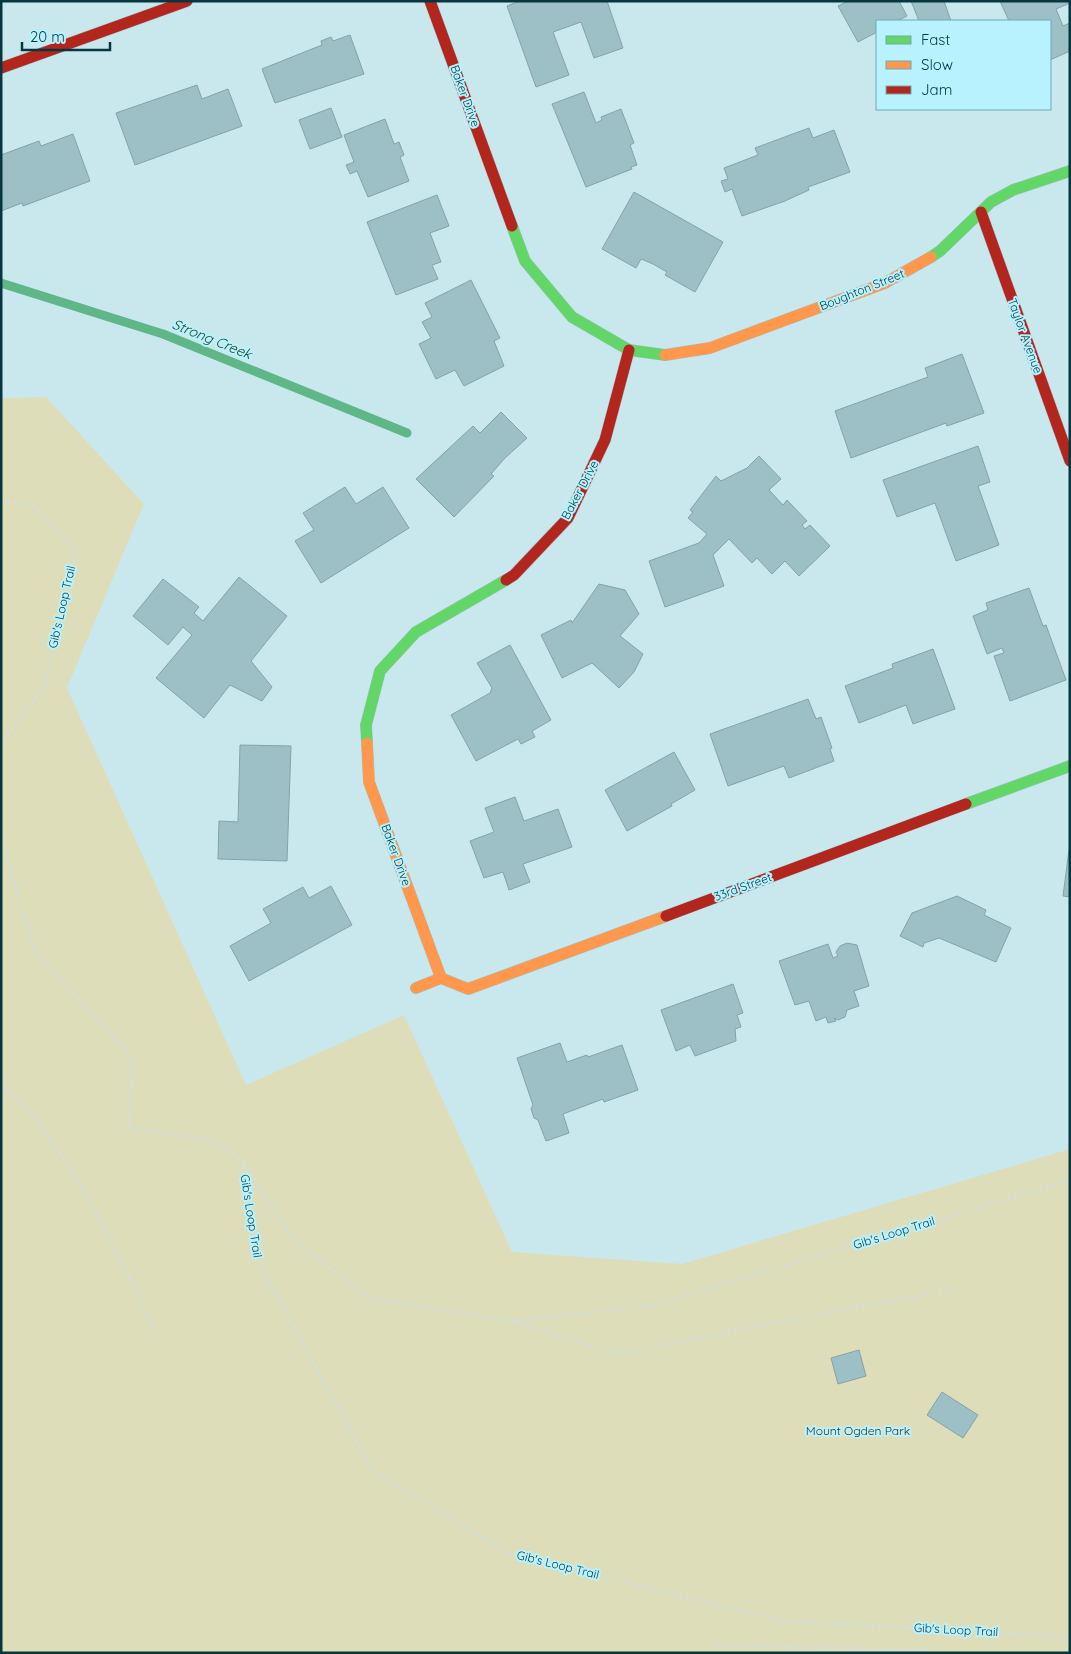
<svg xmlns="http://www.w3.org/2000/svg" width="1071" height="1654" viewBox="0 0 1071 1654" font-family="Quicksand,sans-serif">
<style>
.green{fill:#dddeb9}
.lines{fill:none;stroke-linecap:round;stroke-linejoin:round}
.stream{stroke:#5fb788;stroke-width:9}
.building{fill:#9dbfc6;stroke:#84a3a8}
.fast-casing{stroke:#a0c3c9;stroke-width:12}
.slow-casing{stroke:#a0c3c9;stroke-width:12}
.jam-casing{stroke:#a0c3c9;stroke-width:12}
.path{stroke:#d2dee0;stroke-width:3;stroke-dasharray:2.5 4;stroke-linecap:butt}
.fast{stroke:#63d668;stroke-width:11}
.slow{stroke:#ff974d;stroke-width:11}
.jam{stroke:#b3261e;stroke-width:11}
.labels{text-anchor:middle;stroke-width:4;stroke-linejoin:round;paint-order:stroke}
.street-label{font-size:12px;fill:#06373f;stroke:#b8f2fe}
.park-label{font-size:12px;fill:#37301c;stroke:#b8f2fe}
.water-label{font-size:14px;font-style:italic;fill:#1e482b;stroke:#b8f2fe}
</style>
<rect width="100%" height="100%" fill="#c8e8ee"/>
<path class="green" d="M 46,397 L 144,504 L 67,688 L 246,1085 L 404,1015 L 512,1252 L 682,1264 L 1070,1149 L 1070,1653 L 1,1653 L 1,398 Z"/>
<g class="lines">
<path class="stream" d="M 1,283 L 163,334 L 407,433"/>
</g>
<g class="building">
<path d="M 520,1 L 607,1 L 623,48 L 594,58 L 581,22 L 553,32 L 569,75 L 536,87 L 507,6 Z"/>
<path d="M 848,1 L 899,1 L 907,16 L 897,21 L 877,21 L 877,32 L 858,42 L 838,6 Z"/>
<path d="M 911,1 L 944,1 L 951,21 L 919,21 Z"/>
<path d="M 1000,1 L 1069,1 L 1070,3 L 1056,9 L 1063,26 L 1070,23 L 1070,51 L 1050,60 L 1050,21 L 1009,21 Z"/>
<path d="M 350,35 L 364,74 L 275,103 L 262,69 L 322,45 L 321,41 L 331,37 L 333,41 Z"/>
<path d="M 197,85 L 202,99 L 228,89 L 242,126 L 135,165 L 116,113 Z"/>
<path d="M 584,92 L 596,123 L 602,120 L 601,117 L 621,109 L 634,143 L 630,145 L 637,165 L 631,167 L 632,169 L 586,187 L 552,104 Z"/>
<path d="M 331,108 L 342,137 L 310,149 L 299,120 Z"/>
<path d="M 385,119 L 394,144 L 399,142 L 404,155 L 400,157 L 409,181 L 368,197 L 357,171 L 350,174 L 346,165 L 354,162 L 344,135 Z"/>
<path d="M 809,128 L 813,138 L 834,130 L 850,172 L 808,187 L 809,190 L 785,201 L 742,216 L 732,189 L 725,192 L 721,181 L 728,179 L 724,168 L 758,155 L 755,148 Z"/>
<path d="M 73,134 L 90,181 L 23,206 L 22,203 L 1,211 L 1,155 L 39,141 L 41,146 Z"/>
<path d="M 634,192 L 723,242 L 695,292 L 665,275 L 667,272 L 653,264 L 641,259 L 636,268 L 602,249 Z"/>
<path d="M 437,195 L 449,226 L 430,233 L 441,262 L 432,265 L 438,279 L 396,295 L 367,222 Z"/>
<path d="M 471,280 L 500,338 L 494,341 L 504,366 L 464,386 L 455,370 L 436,379 L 419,344 L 431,338 L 422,322 L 432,317 L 425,303 Z"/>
<path d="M 962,354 L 984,413 L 947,426 L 946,423 L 851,458 L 835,411 L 928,377 L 925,368 Z"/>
<path d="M 501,412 L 527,438 L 504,459 L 491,474 L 494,476 L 454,517 L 416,479 L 473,426 L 480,433 Z"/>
<path d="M 978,446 L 990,482 L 978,486 L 999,545 L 956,561 L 935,503 L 897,517 L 883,480 Z"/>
<path d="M 759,456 L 781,479 L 769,490 L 783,505 L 787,500 L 807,521 L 802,525 L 805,529 L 810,525 L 830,546 L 799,576 L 785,561 L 772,574 L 757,558 L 752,563 L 729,539 L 713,555 L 724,586 L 665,607 L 649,561 L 699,543 L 707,534 L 688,518 L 693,512 L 690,510 L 716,476 L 721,481 L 747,468 Z"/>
<path d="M 345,487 L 356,504 L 383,487 L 409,528 L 321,583 L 295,541 L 314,530 L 303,513 Z"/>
<path d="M 239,577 L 287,616 L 251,661 L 272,687 L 262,701 L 230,685 L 204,718 L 156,678 L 192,635 L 183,627 L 168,645 L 133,616 L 163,579 L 199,607 L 194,613 L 203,621 Z"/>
<path d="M 599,584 L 625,590 L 639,614 L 620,636 L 643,654 L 634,672 L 619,688 L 592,663 L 562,678 L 541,635 L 571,620 L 572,623 Z"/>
<path d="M 1029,588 L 1043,626 L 1046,625 L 1066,680 L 1010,701 L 994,656 L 1004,653 L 1002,648 L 987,654 L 973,616 L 988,610 L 986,603 Z"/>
<path d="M 510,645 L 551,720 L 532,731 L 535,737 L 521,744 L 518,739 L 476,761 L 451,715 L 490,693 L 492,688 L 477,663 Z"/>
<path d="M 933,649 L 955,709 L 913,724 L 906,705 L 859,723 L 845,686 L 893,668 L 892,664 Z"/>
<path d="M 808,699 L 816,719 L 821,717 L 832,748 L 830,749 L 834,761 L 789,778 L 784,766 L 728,786 L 710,734 Z"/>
<path d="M 240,745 L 291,746 L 287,861 L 218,859 L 219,821 L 238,822 Z"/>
<path d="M 674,752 L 695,790 L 671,804 L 672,806 L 627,831 L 605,790 Z"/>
<path d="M 515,797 L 524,821 L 558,809 L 572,847 L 523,864 L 530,882 L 509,890 L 503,872 L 484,878 L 470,841 L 494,832 L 485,808 Z"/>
<path d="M 1069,850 L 1070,851 L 1070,897 L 1063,896 Z"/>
<path d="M 331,886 L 352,925 L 249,981 L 230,946 L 271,923 L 263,909 L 303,887 L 309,898 Z"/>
<path d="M 957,896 L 986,910 L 984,915 L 1011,928 L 996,962 L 939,938 L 924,943 L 923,947 L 900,936 L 912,913 Z"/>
<path d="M 847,943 L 857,945 L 869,986 L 854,991 L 859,1006 L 847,1010 L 845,1017 L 838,1020 L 834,1018 L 836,1021 L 828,1023 L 826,1017 L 816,1021 L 809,1001 L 795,1005 L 779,961 L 828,944 L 833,958 L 838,956 L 836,952 L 840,946 Z"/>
<path d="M 733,984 L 743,1013 L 737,1015 L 741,1027 L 735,1029 L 736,1041 L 695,1056 L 690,1045 L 676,1051 L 661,1010 Z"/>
<path d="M 560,1043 L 567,1062 L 587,1055 L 588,1057 L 622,1045 L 638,1090 L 604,1102 L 603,1099 L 563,1114 L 569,1133 L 546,1141 L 538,1120 L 534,1118 L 531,1109 L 533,1105 L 517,1058 Z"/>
<path d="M 859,1350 L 866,1376 L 838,1384 L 831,1358 Z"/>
<path d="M 942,1392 L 978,1415 L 963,1438 L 927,1415 Z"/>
</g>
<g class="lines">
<g class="fast-casing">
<g id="fast">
<path d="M 512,226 L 525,261 L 572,317 L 629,350 L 665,355"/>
<path d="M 931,257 L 940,251 L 991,202 L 1013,190 L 1070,171"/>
<path d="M 367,743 L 366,725 L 380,671 L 416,632 L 506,580"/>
<path d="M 966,804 L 1070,766"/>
</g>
</g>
<g class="slow-casing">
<g id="slow">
<path d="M 665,355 L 710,348 L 885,283 L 931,257"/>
<path d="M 367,743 L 369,782 L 441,978"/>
<path d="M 416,988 L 441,978 L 468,989 L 666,916"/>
</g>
</g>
<g class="jam-casing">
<g id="jam">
<path d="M 430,1 L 512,226"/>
<path d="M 1,68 L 187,1"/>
<path d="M 981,212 L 1070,461"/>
<path d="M 506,580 L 514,575 L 568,518 L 605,440 L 629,350"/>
<path d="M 666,916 L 966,804"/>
</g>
</g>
<g class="path">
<path d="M 1,501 L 31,504 L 76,550 L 44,687 L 1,744"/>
<path d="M 1,837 L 35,952 L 133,1059 L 129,1128 L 211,1140 L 243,1161 L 258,1262 L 372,1470 L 508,1553 L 783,1621 L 1062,1636 L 1070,1641"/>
<path d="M 1,1083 C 13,1096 28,1108 38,1122 C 85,1184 123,1263 156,1334"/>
<path d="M 244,1162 L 294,1240 L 371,1299 L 513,1321 L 654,1305 L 1070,1180"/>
<path d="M 514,1322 L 619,1354 L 818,1314 L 958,1289"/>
<path d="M 712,1645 L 916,1650 L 931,1653"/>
</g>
<use href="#fast" class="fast"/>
<use href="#slow" class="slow"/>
<use href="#jam" class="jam"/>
</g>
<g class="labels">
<g class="street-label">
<text transform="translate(465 96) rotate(70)" y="4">Baker Drive</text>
<text transform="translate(862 290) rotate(-22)" y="4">Boughton Street</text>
<text transform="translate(1025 336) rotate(70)" y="4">Taylor Avenue</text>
<text transform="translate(580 490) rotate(-62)" y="4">Baker Drive</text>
<text transform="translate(62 607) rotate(-77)" y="4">Gib's Loop Trail</text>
<text transform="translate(396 855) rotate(70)" y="4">Baker Drive</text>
<text transform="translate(743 887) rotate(-20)" y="4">33rd Street</text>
<text transform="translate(251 1216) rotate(81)" y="4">Gib's Loop Trail</text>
<text transform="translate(894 1233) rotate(-17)" y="4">Gib's Loop Trail</text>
<text transform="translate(558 1565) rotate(14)" y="4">Gib's Loop Trail</text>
<text transform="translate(956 1630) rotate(3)" y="4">Gib's Loop Trail</text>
</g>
<g class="park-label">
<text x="858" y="1435">Mount Ogden Park</text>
</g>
<g class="water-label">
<text transform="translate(212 339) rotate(22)" y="5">Strong Creek</text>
</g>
</g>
<rect width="1071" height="1654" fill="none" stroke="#06373f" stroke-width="5"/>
<rect x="876" y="20" width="175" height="90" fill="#b8f2fe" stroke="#71a7b2"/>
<rect x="886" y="36" width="25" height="8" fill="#63d668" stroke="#71a7b2"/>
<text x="921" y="45" font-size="15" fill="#06373f">Fast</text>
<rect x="886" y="61" width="25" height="8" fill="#ff974d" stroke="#71a7b2"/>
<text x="921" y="70" font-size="15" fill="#06373f">Slow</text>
<rect x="886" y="86" width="25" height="8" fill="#b3261e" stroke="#71a7b2"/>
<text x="921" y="95" font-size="15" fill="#06373f">Jam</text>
<path d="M22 42v8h88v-8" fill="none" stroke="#06373f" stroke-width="2.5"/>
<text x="30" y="42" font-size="15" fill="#06373f" stroke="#b8f2fe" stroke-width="4" paint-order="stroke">20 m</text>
</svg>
